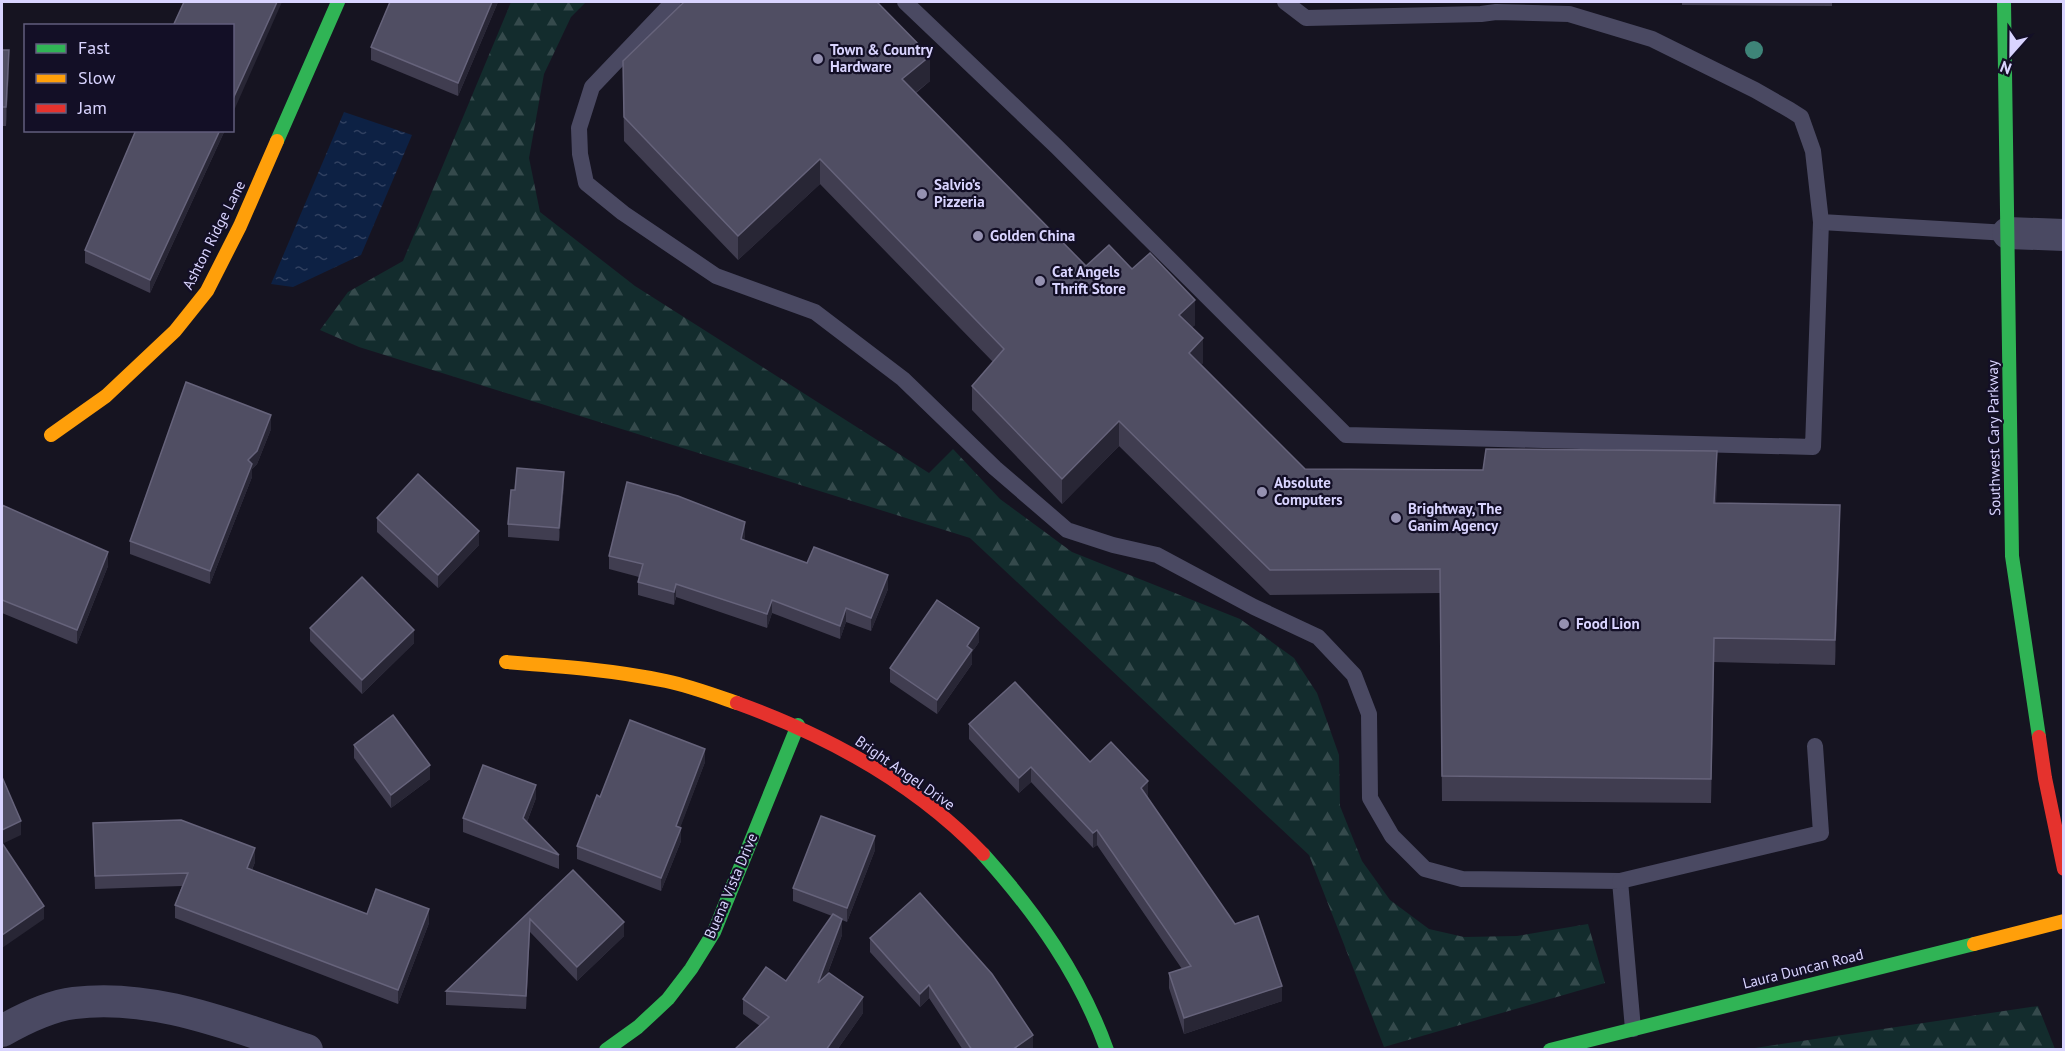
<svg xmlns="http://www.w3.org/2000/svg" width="2065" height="1051" viewBox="0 0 2065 1051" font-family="'PT Sans',sans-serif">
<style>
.forest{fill:url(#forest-firs)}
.water{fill:url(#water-ripples)}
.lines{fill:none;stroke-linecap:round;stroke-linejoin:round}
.lane{stroke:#4a4962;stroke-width:16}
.street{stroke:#4a4962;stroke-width:32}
.fast{stroke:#30b455;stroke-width:14}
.slow{stroke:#ff9f0a;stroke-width:14}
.jam{stroke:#e5322d;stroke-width:14}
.tree{fill:#3e8478}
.wall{fill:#403d50}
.shaded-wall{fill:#282635}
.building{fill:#504e63;stroke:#66637b;stroke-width:1.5}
.poi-dot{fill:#9591b1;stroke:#130f26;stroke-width:2}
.labels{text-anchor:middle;stroke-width:4.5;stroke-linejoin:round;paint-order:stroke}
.poi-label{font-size:15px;font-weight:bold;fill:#d9d4ff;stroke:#130f26;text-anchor:start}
.street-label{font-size:15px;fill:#d9d4ff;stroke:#130f26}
</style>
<defs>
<pattern id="forest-firs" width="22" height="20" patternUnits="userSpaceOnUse" patternTransform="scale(1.5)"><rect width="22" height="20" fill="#132c2d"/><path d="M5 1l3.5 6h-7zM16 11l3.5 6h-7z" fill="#354a4c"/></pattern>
<pattern id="water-ripples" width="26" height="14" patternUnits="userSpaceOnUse" patternTransform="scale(1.5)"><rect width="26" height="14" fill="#0d2144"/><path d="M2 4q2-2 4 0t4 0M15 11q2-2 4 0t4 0" fill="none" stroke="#304060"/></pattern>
</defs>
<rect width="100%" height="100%" fill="#161421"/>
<g class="forest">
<path d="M 511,2 L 586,2 L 571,17 L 544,74 L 529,158 L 540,212 L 635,286 L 929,473 L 953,449 L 1000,499 L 1072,552 L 1240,619 L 1294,658 L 1317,693 L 1339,755 L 1340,806 L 1362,861 L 1390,900 L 1429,929 L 1464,937 L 1517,936 L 1588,924 L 1605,983 L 1384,1047 L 1309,855 L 970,538 L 359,347 L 320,330 L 348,292 L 403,261 Z"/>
<path d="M 2038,1006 L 2055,1049 L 1748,1049 Z"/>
</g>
<path class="water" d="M 344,112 L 412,135 L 361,255 L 293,287 L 271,284 Z"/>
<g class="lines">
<g class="lane">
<path d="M 673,2 L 592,87 L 579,128 L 580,154 L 586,183 L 623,213 L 716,276 L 815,312 L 903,379 L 995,468 L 1067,530 L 1113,545 L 1157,555 L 1254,607 L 1318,637 L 1354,675 L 1369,714 L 1370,798 L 1392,836 L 1425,869 L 1462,879 L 1620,881 L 1633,1029"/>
<path d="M 905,2 L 1057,147 L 1346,435 L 1813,447 L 1821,222"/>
<path d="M 1285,2 L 1306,18 L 1481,14 L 1496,12 L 1569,14 L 1652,39 L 1755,90 L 1790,110 L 1801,117 L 1813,151 L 1821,222 L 2008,233"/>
<path d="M 1620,881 L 1821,833 L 1815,746"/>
</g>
<g class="street">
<path d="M 2008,233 L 2064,235"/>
<path d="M 2,1031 C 23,1019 50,1006 74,1003 C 154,993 232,1026 307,1050"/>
</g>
<g class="fast">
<path d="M 2004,2 L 2012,556 L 2039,737"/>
<path d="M 277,141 L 338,2"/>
<path d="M 983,854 C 1036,913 1080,975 1107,1050"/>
<path d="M 606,1050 L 638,1027 L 668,999 L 691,969 L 714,932 L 798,725"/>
<path d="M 1550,1050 L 1974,944"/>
</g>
<g class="slow">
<path d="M 51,435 L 106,396 L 175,331 L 207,291 L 240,226 L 277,141"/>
<path d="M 506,662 C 559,666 613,670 666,681 C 690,686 714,695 737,703"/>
<path d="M 1974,944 L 2064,921"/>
</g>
<g class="jam">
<path d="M 737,703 C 828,736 915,783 983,854"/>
<path d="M 2039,737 L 2045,778 L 2064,869"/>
</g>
</g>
<circle class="tree" cx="1754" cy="50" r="9"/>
<g class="wall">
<path d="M 498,2 L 458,96 L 371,60 L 371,47 Z"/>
<path d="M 1682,2 L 1832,2 L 1832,6 L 1682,5 Z"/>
<path d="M 2,50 L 9,69 L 6,126 L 2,126 Z"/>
<path d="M 623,61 L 930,81 L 916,93 L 1086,266 L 1132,269 L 1195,325 L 1192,327 L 1203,363 L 1201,364 L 1305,469 L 1717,476 L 1716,503 L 1840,530 L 1835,665 L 1714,662 L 1711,803 L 1442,801 L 1440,593 L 1270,595 L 1119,446 L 1062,504 L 972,410 L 972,386 L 993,362 L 820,184 L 738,260 L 624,141 Z"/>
<path d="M 225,130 L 150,293 L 85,263 L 85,250 Z"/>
<path d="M 271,429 L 257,464 L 252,469 L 252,477 L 210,584 L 130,554 L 130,541 Z"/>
<path d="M 564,485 L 559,541 L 508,537 L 508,524 Z"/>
<path d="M 2,505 L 108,566 L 77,644 L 2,613 Z"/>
<path d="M 377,518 L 479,545 L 438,588 L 377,532 Z"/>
<path d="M 745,535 L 744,540 L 807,563 L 888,589 L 871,631 L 846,622 L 840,639 L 772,613 L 767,628 L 676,597 L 674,605 L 638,595 L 638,582 L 639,577 L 609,569 L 609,556 Z"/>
<path d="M 310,628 L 414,643 L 362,694 L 310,641 Z"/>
<path d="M 979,642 L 972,652 L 972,664 L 937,714 L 890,682 L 890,668 Z"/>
<path d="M 969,724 L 1090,762 L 1148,796 L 1147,797 L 1282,1001 L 1184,1034 L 1169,988 L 1169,973 L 1182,969 L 1097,845 L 1093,848 L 1031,782 L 1019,793 L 969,739 Z"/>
<path d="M 354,745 L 430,779 L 391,808 L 354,758 Z"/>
<path d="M 705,762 L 680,827 L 681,841 L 661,891 L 577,859 L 577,846 L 600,797 Z"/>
<path d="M 536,798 L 527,822 L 559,855 L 559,869 L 463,832 L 463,818 Z"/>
<path d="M 93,823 L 255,862 L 252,870 L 367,914 L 429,923 L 398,1004 L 175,918 L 175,905 L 182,886 L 95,889 Z"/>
<path d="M 875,850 L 847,922 L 842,920 L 842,935 L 827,975 L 863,1013 L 837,1050 L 734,1050 L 760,1026 L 743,1014 L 743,999 L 786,981 L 832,916 L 793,901 L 793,888 Z"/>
<path d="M 573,870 L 624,936 L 577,981 L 530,932 L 526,1009 L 446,1005 L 446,991 Z"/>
<path d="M 870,938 L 1033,1049 L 1032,1050 L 963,1050 L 929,998 L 920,1007 L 870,952 Z"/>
</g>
<g class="shaded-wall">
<path d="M 277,2 L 282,2 L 232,115 L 232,101 Z"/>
<path d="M 492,2 L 498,2 L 458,96 L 458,83 Z"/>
<path d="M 9,50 L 9,69 L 6,126 L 6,107 Z"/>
<path d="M 930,56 L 930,81 L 902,103 L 902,79 Z"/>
<path d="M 220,130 L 225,130 L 150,293 L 150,280 Z"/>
<path d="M 820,159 L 820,184 L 738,260 L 738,236 Z"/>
<path d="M 1195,300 L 1195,325 L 1179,339 L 1179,315 Z"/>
<path d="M 1203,338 L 1203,363 L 1189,377 L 1189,353 Z"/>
<path d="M 271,415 L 271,429 L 257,464 L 252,469 L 252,477 L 210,584 L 210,571 L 248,460 Z"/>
<path d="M 1119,421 L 1119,446 L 1062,504 L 1062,479 Z"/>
<path d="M 1717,451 L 1717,476 L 1714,527 L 1714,503 Z"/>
<path d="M 564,472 L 564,485 L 559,541 L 559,528 Z"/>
<path d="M 1840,505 L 1840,530 L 1835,665 L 1835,640 Z"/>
<path d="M 745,522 L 745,535 L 741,552 L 741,539 Z"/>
<path d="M 479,531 L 479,545 L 438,588 L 438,575 Z"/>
<path d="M 108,552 L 108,566 L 77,644 L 77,630 Z"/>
<path d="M 888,575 L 888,589 L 871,631 L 871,618 Z"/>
<path d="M 676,584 L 676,597 L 674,605 L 674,592 Z"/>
<path d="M 772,600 L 772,613 L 767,628 L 767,614 Z"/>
<path d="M 846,608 L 846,622 L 840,639 L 840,626 Z"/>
<path d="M 979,628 L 979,642 L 972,652 L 972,664 L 937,714 L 937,700 L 967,646 Z"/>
<path d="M 414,630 L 414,643 L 362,694 L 362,680 Z"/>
<path d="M 1714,638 L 1714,662 L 1711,803 L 1711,779 Z"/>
<path d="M 705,749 L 705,762 L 676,839 L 676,826 Z"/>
<path d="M 430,765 L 430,779 L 391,808 L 391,795 Z"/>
<path d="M 1031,767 L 1031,782 L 1019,793 L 1019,778 Z"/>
<path d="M 1148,781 L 1148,796 L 1141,803 L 1141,788 Z"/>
<path d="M 536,785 L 536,798 L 523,832 L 523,818 Z"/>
<path d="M 21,821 L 21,835 L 2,844 L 2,830 Z"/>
<path d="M 681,828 L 681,841 L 661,891 L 661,878 Z"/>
<path d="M 1097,830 L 1097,845 L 1093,848 L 1093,833 Z"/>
<path d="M 875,836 L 875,850 L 847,922 L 847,908 Z"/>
<path d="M 255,848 L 255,862 L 247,881 L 247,868 Z"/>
<path d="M 44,906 L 44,919 L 2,948 L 2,935 Z"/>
<path d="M 429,909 L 429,923 L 398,1004 L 398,990 Z"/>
<path d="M 530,919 L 530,932 L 526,1009 L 526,996 Z"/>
<path d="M 842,919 L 842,935 L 818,998 L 818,983 Z"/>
<path d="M 624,922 L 624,936 L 577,981 L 577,967 Z"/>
<path d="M 929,985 L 929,998 L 920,1007 L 920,994 Z"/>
<path d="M 1282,986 L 1282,1001 L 1184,1034 L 1184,1018 Z"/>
<path d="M 863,997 L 863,1013 L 837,1050 L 826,1050 Z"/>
<path d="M 1033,1035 L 1033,1049 L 1032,1050 L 1012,1050 Z"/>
</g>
<g class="building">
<path d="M 184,2 L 277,2 L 232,101 L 232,26 L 173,26 Z"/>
<path d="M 390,2 L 492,2 L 458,83 L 371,47 Z"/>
<path d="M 684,2 L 877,2 L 930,56 L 902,79 L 1086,266 L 1109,245 L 1132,269 L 1150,253 L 1195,300 L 1179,315 L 1203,338 L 1189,353 L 1305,469 L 1483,470 L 1486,449 L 1717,451 L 1714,503 L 1840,505 L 1835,640 L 1714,638 L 1711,779 L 1442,776 L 1440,569 L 1270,570 L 1119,421 L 1062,479 L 972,386 L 1004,349 L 820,159 L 738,236 L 624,117 L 623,61 Z"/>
<path d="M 2,50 L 9,50 L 6,107 L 2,107 Z"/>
<path d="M 136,130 L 220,130 L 150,280 L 85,250 Z"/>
<path d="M 186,382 L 271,415 L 257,451 L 248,460 L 252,464 L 210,571 L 130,541 Z"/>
<path d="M 517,468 L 564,472 L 559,528 L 508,524 L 511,490 L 515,490 Z"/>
<path d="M 418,474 L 479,531 L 438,575 L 377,518 Z"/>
<path d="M 627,482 L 678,496 L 745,522 L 741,539 L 807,563 L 814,547 L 888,575 L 871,618 L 846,608 L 840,626 L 772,600 L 767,614 L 676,584 L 674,592 L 638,582 L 643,564 L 609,556 Z"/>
<path d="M 2,505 L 108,552 L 77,630 L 2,600 Z"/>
<path d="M 362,577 L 414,630 L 362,680 L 310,628 Z"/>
<path d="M 937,600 L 979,628 L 967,646 L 972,650 L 937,700 L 890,668 Z"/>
<path d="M 1015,682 L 1090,762 L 1111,742 L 1148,781 L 1141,788 L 1235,924 L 1258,916 L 1282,986 L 1184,1018 L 1169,973 L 1191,966 L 1097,830 L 1093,833 L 1031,767 L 1019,778 L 969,724 Z"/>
<path d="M 393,715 L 430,765 L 391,795 L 354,745 Z"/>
<path d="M 630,720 L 705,749 L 676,826 L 681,828 L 661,878 L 577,846 L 597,795 L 600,797 Z"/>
<path d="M 483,765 L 536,785 L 523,818 L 559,855 L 463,818 Z"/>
<path d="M 2,777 L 21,821 L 2,830 Z"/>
<path d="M 821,816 L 875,836 L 847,908 L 793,888 Z"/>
<path d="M 181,820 L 255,848 L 247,868 L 367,914 L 376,889 L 429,909 L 398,990 L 175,905 L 188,873 L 95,876 L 93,823 Z"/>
<path d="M 2,843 L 44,906 L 2,935 Z"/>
<path d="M 573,870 L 624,922 L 577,967 L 530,919 L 526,996 L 446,991 Z"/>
<path d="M 920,893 L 992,974 L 1033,1035 L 1012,1050 L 972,1050 L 929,985 L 920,994 L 870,938 Z"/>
<path d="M 833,914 L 842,919 L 818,983 L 829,973 L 863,997 L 826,1050 L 734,1050 L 769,1017 L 743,999 L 766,967 L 786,981 Z"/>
</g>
<g class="poi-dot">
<circle cx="818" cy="59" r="6"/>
<circle cx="922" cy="194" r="6"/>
<circle cx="978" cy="236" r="6"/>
<circle cx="1040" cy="281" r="6"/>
<circle cx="1262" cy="492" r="6"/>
<circle cx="1396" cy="518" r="6"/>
<circle cx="1564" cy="624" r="6"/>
</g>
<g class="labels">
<g class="poi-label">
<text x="830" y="55">Town &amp; Country<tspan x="830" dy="17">Hardware</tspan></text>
<text x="934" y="190">Salvio’s<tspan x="934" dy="17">Pizzeria</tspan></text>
<text x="990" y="241">Golden China</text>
<text x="1052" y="277">Cat Angels<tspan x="1052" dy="17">Thrift Store</tspan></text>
<text x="1274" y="488">Absolute<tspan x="1274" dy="17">Computers</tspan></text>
<text x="1408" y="514">Brightway, The<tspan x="1408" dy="17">Ganim Agency</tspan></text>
<text x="1576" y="629">Food Lion</text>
</g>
<g class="street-label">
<text transform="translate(214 235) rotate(-63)" y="5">Ashton Ridge Lane</text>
<text transform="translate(1994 438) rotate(-91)" y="5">Southwest Cary Parkway</text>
<text transform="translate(905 773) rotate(35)" y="5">Bright Angel Drive</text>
<text transform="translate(731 886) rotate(-67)" y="5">Buena Vista Drive</text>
<text transform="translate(1803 969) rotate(-14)" y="5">Laura Duncan Road</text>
</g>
</g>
<rect width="2065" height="1051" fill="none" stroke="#d9d4ff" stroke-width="6"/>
<rect x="24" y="24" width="210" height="108" fill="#130f26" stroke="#625e7d" stroke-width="1.5"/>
<rect x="36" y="44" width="30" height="9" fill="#30b455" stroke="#625e7d" stroke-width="1.5"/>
<text x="78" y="54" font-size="18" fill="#d9d4ff">Fast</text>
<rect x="36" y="74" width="30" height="9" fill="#ff9f0a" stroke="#625e7d" stroke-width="1.5"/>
<text x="78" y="84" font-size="18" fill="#d9d4ff">Slow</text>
<rect x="36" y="104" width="30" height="9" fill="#e5322d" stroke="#625e7d" stroke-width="1.5"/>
<text x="78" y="114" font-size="18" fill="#d9d4ff">Jam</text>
<g transform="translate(2011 54) rotate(201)" stroke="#130f26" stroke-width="4.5" paint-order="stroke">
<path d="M0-4.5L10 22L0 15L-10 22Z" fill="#d9d4ff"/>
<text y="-9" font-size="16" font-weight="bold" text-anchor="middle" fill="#d9d4ff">N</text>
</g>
</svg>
